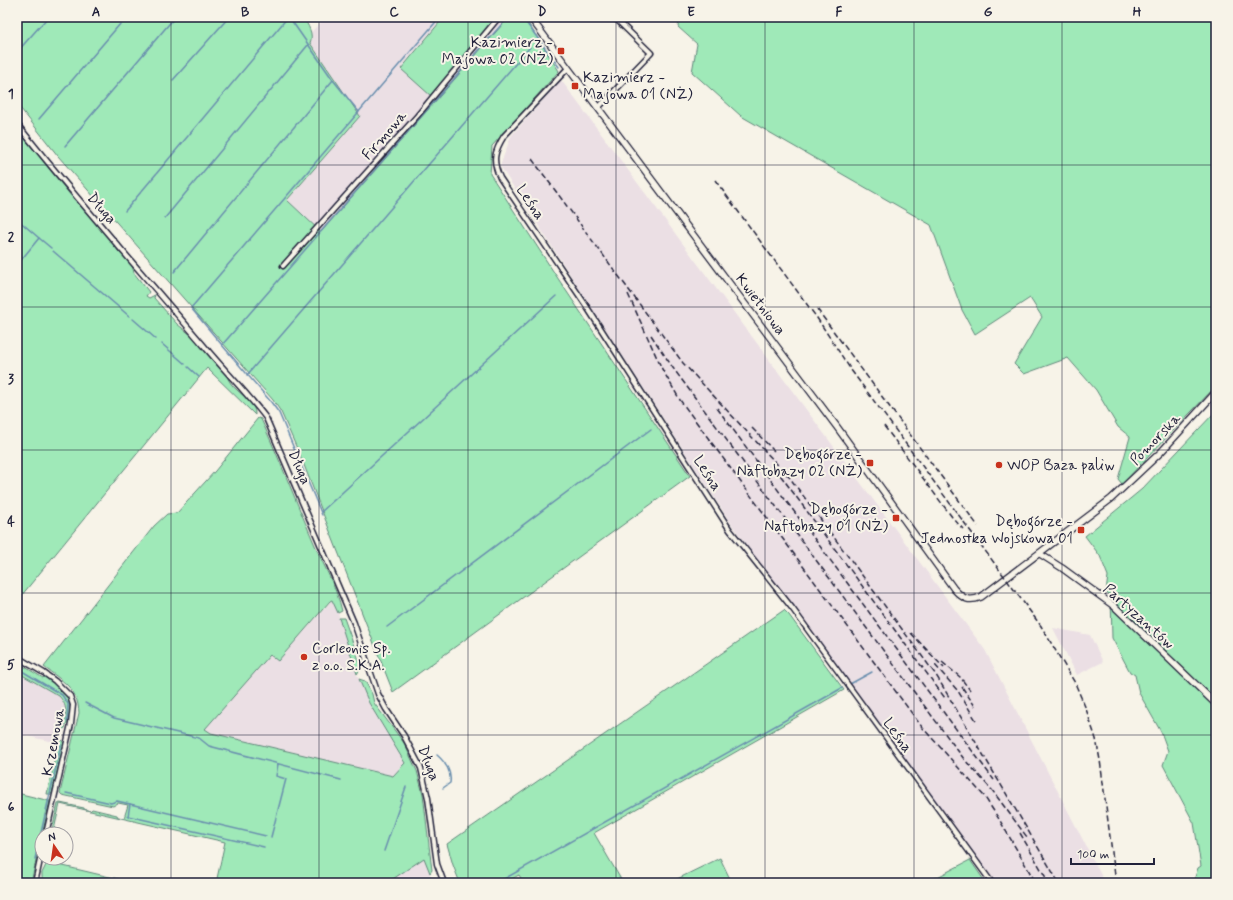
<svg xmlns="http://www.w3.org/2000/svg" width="1233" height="900" viewBox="0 0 1233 900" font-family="Mynerve,sans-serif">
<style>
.built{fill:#ebdfe4}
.green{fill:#9fe9b8;stroke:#60867a}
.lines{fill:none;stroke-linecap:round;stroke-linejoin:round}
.stream{stroke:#698eae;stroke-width:1.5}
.minor-casing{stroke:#22223b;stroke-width:7}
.tertiary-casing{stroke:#22223b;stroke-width:8}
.minor{stroke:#f7f3e8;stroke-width:4}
.tertiary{stroke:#f7f3e8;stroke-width:5.5}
.rail{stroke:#22223b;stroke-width:1.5;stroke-dasharray:6 3;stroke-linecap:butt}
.grid{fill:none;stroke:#22223b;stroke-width:1;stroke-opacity:0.55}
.poi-dot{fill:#c8321e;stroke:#f7f3e8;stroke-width:1.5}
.labels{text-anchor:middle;stroke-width:4;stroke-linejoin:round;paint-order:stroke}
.poi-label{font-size:15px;fill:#22223b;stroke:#f7f3e8;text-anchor:end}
.street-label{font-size:15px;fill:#22223b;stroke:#f7f3e8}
.neatline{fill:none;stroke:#22223b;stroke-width:1.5}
.grid-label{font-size:13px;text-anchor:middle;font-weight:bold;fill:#22223b}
</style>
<rect width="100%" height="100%" fill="#f7f3e8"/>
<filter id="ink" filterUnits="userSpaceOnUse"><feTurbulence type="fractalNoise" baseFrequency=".025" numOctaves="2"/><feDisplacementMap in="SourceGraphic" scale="8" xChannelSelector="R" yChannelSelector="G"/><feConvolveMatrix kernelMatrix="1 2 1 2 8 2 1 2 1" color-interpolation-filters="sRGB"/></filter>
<g filter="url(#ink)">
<g class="built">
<path d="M 326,17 L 444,17 L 401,68 L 497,17 L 509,17 L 321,232 L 287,200 L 360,116 L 310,43 L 312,39 L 311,32 Z"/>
<path d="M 561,80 L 985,650 L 1103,879 L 1104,883 L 995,883 L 782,590 L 780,590 L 734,528 L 500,166 L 511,136 Z"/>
<path d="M 332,600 L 337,609 L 356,672 L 369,703 L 405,763 L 393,776 L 211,733 L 205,729 L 270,654 L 278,661 Z"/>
<path d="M 1053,628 L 1090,635 L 1103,662 L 1077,675 Z"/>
<path d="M 17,672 L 59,696 L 64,702 L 66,710 L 59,743 L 17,734 Z"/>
<path d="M 425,857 L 433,883 L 387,883 Z"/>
</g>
<g class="green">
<path d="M 17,17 L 303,17 C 308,25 314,34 310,43 L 360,116 L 287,200 L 321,232 L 509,17 L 524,17 L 559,71 L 492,146 L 490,174 L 555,274 L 690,476 L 393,692 L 302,460 L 281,412 L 273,400 L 58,156 L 17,104 Z"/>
<path d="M 444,17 L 497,17 L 431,96 L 401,69 Z"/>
<path d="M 680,17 L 1216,17 L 1216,386 L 1122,484 L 1118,479 L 1130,437 L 1118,427 L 1096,390 L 1068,358 L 1024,374 L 1014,364 L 1042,317 L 1030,298 L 975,334 L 962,310 L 931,225 L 741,116 L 692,72 L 697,44 L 678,27 Z"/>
<path d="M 17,129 L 72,197 L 112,240 L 118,251 L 132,265 L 134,273 L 149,292 L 146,296 L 149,298 L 155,295 L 154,298 L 177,324 L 191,335 L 226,374 C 228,380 232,386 237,390 C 244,397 256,403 255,415 L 207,368 L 17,601 Z"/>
<path d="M 1216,411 L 1216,883 L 1193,883 L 1198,868 L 1201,866 L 1194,823 L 1163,765 L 1168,751 L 1161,732 L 1139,693 L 1135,675 L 1130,672 L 1112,638 L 1111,597 L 1106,592 L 1108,576 L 1100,556 L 1085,536 L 1142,489 Z"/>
<path d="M 258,418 L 261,419 C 280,460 296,502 314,543 C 323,565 337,588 342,611 L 338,613 L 332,600 L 330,601 L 278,661 L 270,655 L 205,729 L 211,733 L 393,776 L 405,763 L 369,703 L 359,679 L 365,681 L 372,694 L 374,703 L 404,743 L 417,771 L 423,794 L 431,862 L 432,870 L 430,873 L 424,858 L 387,883 L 216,883 L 225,842 L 60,804 L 53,834 L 51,834 L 58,804 L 60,803 L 84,808 L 84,809 L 90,811 L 92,809 L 117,815 L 118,817 L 124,818 L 128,805 L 118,803 L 113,806 L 62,795 L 60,793 L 79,713 C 78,688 62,681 44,667 L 154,526 L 167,514 L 177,513 L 215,471 Z"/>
<path d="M 784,610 L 789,615 L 844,690 L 594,833 L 623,883 L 524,883 L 519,875 L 504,883 L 460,883 L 453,865 L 447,844 Z"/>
<path d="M 339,618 L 344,618 L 360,663 L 359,671 L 357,674 Z"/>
<path d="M 17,662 L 43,678 L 45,676 L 47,678 C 66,694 74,698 68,724 L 66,724 L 65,728 L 61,731 C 65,717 70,708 59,696 L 17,672 Z"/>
<path d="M 59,739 L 62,740 L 64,744 L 52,794 L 47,794 Z"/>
<path d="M 17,793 L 50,801 L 32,878 L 31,879 L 24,878 L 22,883 L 17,883 Z"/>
<path d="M 45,858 L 47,858 L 46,862 L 135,883 L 42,883 L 42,873 L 46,865 L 44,863 Z"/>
<path d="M 720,858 L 732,883 L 669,883 Z"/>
<path d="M 970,860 L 986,883 L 926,883 Z"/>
</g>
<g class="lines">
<g class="stream">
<path d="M 289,17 L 333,80 L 359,112"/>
<path d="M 440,17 L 191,308 L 222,345 L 508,17"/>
<path d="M 522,17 L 559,67"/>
<path d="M 17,52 L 48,17"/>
<path d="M 173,80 L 229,17"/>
<path d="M 39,119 L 126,17"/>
<path d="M 65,146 L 175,17"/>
<path d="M 125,211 L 288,17"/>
<path d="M 165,218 L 308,45"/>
<path d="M 17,219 L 39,238"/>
<path d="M 53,251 L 129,316"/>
<path d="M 17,265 L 39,238 L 51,248"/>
<path d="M 174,272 L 333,80"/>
<path d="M 133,319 L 156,339"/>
<path d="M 162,344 L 185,364"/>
<path d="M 222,345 L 271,402 L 279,413 L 322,515"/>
<path d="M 188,367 L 199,377"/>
<path d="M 247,375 L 530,47"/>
<path d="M 321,512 L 556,296"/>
<path d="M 387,627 L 651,429"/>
<path d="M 17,668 L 62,695 L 68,704 L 67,722"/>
<path d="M 850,684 L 872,672"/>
<path d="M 85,703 L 114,718 L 199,738 L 209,746 L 341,780"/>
<path d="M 437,755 C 445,762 452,771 450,783 L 443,788"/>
<path d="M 66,793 L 111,803 L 117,801 L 130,804 L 128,816 L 264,847"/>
<path d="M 130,804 L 266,836"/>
<path d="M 271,837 L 286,779 L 276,776 L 278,764"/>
<path d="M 384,851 L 406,787"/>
<path d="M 35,859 L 61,745"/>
<path d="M 497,883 L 842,688"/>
</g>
<g class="minor-casing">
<g id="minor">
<path d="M 568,68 L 504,136 C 494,152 492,161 500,178 L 585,304 L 730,530 L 792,608 L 992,883"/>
<path d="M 598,108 L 651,53 L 614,17"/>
<path d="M 17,124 C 77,200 142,273 205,347 C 225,371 247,393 266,418 L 354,623 L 378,694 L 386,709 L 404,736 L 421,768 L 428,798 L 437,864 L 444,883"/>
<path d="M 283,266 L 417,116 L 499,17"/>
<path d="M 17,657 L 44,673 L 55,681 L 70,696 L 73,705 L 71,724 L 46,834"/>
<path d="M 35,883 L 42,851"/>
</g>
</g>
<g class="tertiary-casing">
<g id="tertiary">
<path d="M 530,17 L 837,427 L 954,589 C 963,599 969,602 981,597 L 1111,499 L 1161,452 L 1216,392"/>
<path d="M 1040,554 L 1062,568 L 1114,606 L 1216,704"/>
</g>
</g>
<use href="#minor" class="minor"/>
<use href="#tertiary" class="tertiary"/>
<g class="rail">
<path d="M 532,159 L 683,363 L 790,478 L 936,675 L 1059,883"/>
<path d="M 715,180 L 817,318 L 851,370 L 1041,626 L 1075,683 L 1086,709 L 1096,739 L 1100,760 L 1116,883"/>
<path d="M 628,294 L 662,369 L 680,400 L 922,727 L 984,796 L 999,819 L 1036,883"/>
<path d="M 817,309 L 978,526"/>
<path d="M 651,335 L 673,368 L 964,759 L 992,790 L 1027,837"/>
<path d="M 717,408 L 994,780"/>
<path d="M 884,426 L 952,517 L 963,529"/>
<path d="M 752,428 L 774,451"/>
<path d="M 775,468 L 945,698"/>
<path d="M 911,633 L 944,668"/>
<path d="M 942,662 L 960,677 L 970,690"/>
<path d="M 935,665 L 958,691 L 977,722"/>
<path d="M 962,687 L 975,706"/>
<path d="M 1020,833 L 1049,883"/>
</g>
</g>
</g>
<path class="grid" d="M 171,17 L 171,883M 319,17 L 319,883M 468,17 L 468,883M 616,17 L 616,883M 765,17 L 765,883M 914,17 L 914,883M 1062,17 L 1062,883M 17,165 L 1216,165M 17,307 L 1216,307M 17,450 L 1216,450M 17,593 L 1216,593M 17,735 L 1216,735"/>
<g class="poi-dot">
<rect x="557" y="47" width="8" height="8" rx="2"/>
<rect x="571" y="82" width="8" height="8" rx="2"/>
<rect x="866" y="459" width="8" height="8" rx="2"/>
<circle cx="999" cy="465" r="4"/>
<rect x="892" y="514" width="8" height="8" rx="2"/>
<rect x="1077" y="526" width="8" height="8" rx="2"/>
<circle cx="304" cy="657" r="4"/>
</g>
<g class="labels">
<g class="poi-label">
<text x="553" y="47">Kazimierz -<tspan x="553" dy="17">Majowa 02 (NŻ)</tspan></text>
<text x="583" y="82" text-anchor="start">Kazimierz -<tspan x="583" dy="17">Majowa 01 (NŻ)</tspan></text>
<text x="862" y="459">Dębogórze -<tspan x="862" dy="17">Naftobazy 02 (NŻ)</tspan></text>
<text x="1007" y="470" text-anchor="start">WOP Baza paliw</text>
<text x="888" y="514">Dębogórze -<tspan x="888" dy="17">Naftobazy 01 (NŻ)</tspan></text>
<text x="1073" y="526">Dębogórze -<tspan x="1073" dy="17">Jednostka Wojskowa 01</tspan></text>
<text x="312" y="653" text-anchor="start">Corleonis Sp.<tspan x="312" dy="17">z o.o. S.K.A.</tspan></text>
</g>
<g class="street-label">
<text transform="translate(384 135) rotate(-49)" y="5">Firmowa</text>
<text transform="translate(531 202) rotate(56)" y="5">Leśna</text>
<text transform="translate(102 208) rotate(49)" y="5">Długa</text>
<text transform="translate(761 304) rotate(53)" y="5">Kwietniowa</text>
<text transform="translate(1155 439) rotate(-46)" y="5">Pomorska</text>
<text transform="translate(300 467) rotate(67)" y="5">Długa</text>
<text transform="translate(708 473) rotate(57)" y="5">Leśna</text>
<text transform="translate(1139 616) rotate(42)" y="5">Partyzantów</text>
<text transform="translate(898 735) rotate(54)" y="5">Leśna</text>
<text transform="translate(53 742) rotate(-79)" y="5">Krzemowa</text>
<text transform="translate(429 763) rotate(69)" y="5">Długa</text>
</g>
</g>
<rect width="1233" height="900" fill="none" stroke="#f7f3e8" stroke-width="44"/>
<g transform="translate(54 846) rotate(347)"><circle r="19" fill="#f7f3e8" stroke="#a29fa3"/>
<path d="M0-3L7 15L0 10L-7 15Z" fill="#c8321e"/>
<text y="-6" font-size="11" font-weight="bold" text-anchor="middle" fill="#22223b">N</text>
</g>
<path d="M1071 858v6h83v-6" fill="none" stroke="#22223b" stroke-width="2"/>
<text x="1077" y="858" font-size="12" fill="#22223b" stroke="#f7f3e8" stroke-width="3" paint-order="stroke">100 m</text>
<rect x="22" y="22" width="1189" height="856" class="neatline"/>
<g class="grid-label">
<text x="96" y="16">A</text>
<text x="245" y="16">B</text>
<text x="394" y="16">C</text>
<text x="542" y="16">D</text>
<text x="691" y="16">E</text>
<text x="839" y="16">F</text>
<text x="988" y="16">G</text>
<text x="1137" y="16">H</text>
<text x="11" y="98">1</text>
<text x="11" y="241">2</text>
<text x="11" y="383">3</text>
<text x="11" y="526">4</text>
<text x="11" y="669">5</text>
<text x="11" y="811">6</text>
</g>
</svg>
